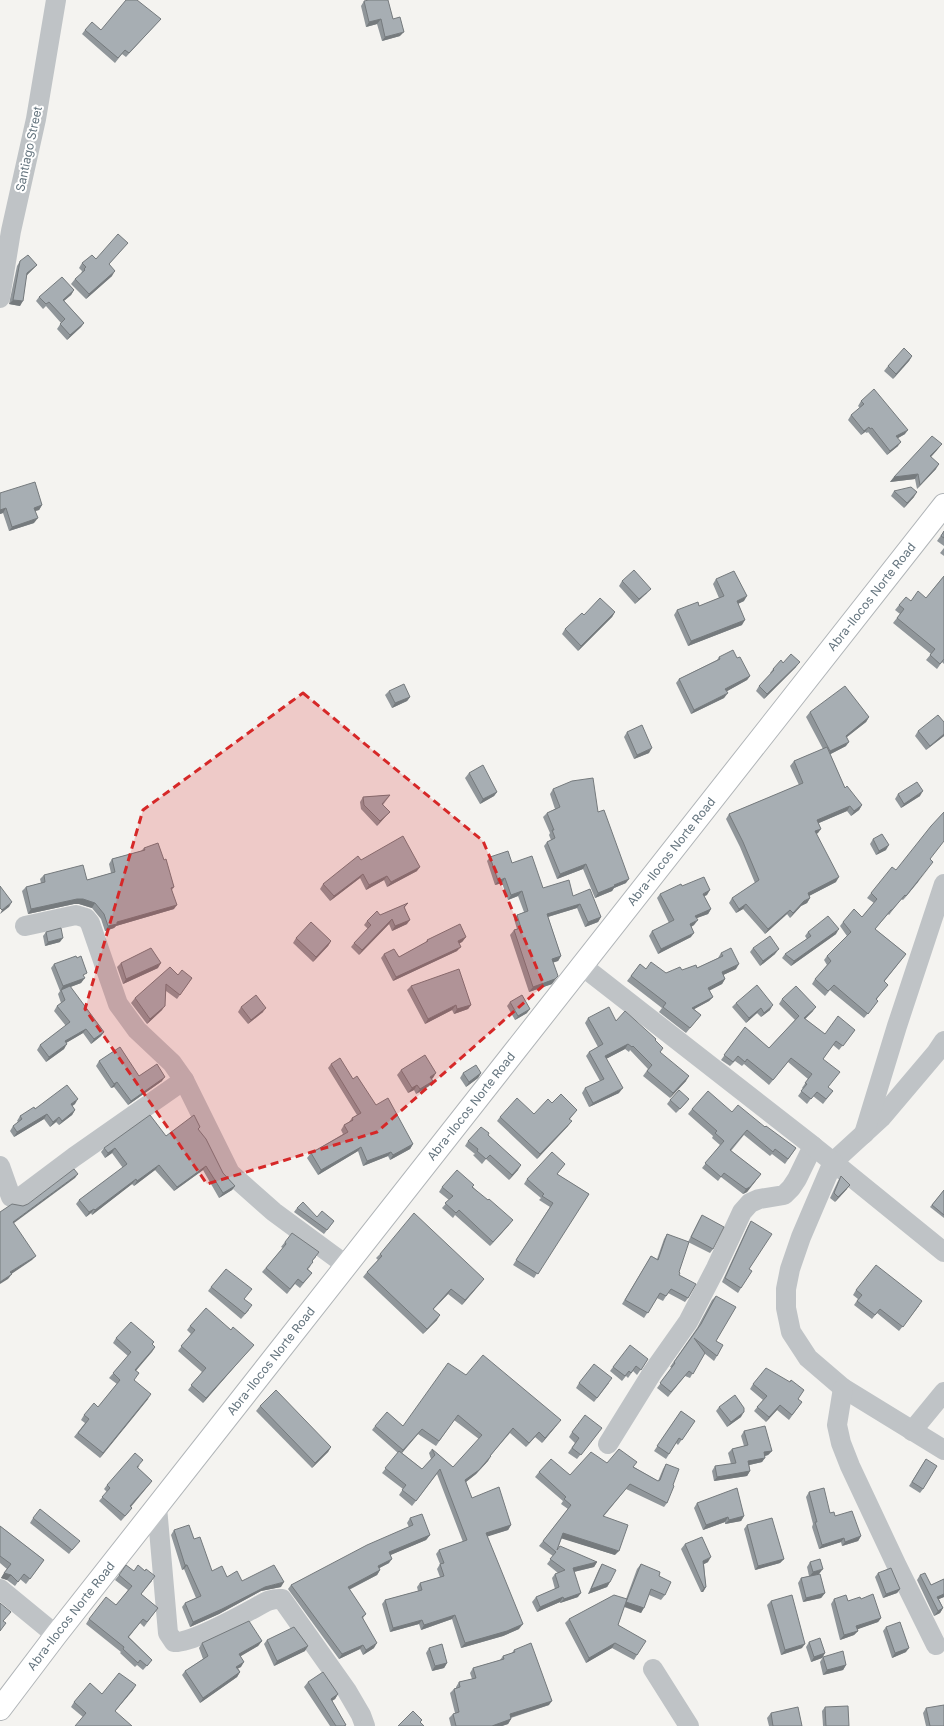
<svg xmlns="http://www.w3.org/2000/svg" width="944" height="1726" viewBox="0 0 944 1726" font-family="Inter,sans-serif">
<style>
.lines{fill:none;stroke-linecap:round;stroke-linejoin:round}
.major-casing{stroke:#b1b5b8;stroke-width:24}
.minor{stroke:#bfc3c6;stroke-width:20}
.major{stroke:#fff;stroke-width:22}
.wall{fill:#90969a;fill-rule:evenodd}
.shaded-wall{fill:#757a7d}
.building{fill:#a7aeb3;stroke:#757a7d}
.marked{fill:#d62828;fill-opacity:0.2;stroke:#d62828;stroke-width:3;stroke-dasharray:8 5;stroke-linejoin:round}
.labels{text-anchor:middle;stroke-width:4;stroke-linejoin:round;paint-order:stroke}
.street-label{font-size:12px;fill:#65757f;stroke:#fff}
</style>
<rect width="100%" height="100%" fill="#f4f3f0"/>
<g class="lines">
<g class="major-casing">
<g id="major">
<path id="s1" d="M 0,1709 L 56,1635 L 944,505"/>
</g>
</g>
<g class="minor">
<path d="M 0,298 L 11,231 L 36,119 L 56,0"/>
<path d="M 25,926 L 76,915 L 86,918 L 90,923 L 118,1004 L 137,1030 L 172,1063 L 184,1080 L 230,1173 L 274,1212 L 346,1265"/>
<path d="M 581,965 L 813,1146 L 797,1179 L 791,1188 L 784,1195 L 759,1199 L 750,1203 L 742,1212 L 716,1268 L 688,1322 L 652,1373 L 608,1444"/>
<path d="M 944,1041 L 936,1053 L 881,1118 L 833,1162 L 944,1252"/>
<path d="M 864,1134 L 897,1026 L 944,884"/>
<path d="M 813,1146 L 833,1162 L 801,1237 L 790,1269 L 786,1289 L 786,1308 L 791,1332 L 808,1358 L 843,1388 L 944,1450"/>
<path d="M 0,1166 L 11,1197 L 18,1199 L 74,1157 L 184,1080"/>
<path d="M 843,1388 L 837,1425 L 841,1443 L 850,1466 L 896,1564 L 936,1645"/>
<path d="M 912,1431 L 944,1392"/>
<path d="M 157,1507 L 168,1633 L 174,1642 C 191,1643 234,1619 251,1610 C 263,1604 268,1598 282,1599 L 347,1691 L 361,1715 L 365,1726"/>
<path d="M 0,1589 L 56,1635"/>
<path d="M 653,1669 L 689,1726"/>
</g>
<use href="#major" class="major"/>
</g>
<g class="wall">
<path d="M 364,1 L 393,19 L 400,36 L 382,41 L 377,24 L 366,27 L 361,6 Z"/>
<path d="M 161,19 L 157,23 L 126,57 L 122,54 L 115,63 L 82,34 L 85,30 L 101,30 Z"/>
<path d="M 124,247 L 109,264 L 112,276 L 86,299 L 71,284 L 75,279 L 81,274 L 82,271 L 79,268 L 82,263 L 96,259 Z"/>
<path d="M 20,261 L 37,265 L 27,275 L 20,306 L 9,304 L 17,266 Z"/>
<path d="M 74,290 L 71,295 L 64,301 L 84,323 L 81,327 L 67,340 L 57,329 L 61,323 L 46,306 L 43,309 L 36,301 L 39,297 Z"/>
<path d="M 912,356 L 909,361 L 893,379 L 884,371 L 888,366 Z"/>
<path d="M 861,401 L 905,434 L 898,438 L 898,446 L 887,455 L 868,432 L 867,433 L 865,432 L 861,435 L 848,420 L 851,415 L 860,408 L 858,406 Z"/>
<path d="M 938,449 L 931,457 L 936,469 L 917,489 L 915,479 L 890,482 L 894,477 Z"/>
<path d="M 894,491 L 914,497 L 904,508 L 891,496 Z"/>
<path d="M 0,493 L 42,505 L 39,510 L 35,511 L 34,523 L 9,531 L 3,513 L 0,514 Z"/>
<path d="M 944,531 L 944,546 L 937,541 Z"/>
<path d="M 944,548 L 944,556 L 940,553 Z"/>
<path d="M 944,576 L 944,664 L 942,662 L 937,669 L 926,660 L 931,654 L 893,623 L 900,614 L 895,610 L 899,605 L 911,601 L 926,598 Z"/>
<path d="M 716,579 L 744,601 L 738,604 L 742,625 L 688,646 L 674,615 L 677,610 L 699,606 L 719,598 L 713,584 Z"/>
<path d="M 622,581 L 647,593 L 635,604 L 619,586 Z"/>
<path d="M 615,612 L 612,617 L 578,651 L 562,634 L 565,629 Z"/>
<path d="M 719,657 L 737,658 L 750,676 L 747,680 L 727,691 L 724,698 L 691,714 L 676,683 L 679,679 L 717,660 Z"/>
<path d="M 783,663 L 796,667 L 764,699 L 756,691 L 759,686 L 771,674 L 770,673 L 773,669 Z"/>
<path d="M 389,691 L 410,697 L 407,701 L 392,708 L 385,695 Z"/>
<path d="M 810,712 L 869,717 L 866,722 L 847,737 L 846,746 L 830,754 L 845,788 L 862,805 L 859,810 L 851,816 L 847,811 L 819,823 L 818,833 L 816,834 L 836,882 L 809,896 L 810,898 L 807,903 L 801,906 L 790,918 L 787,914 L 765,934 L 743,909 L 736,913 L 729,903 L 732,898 L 755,883 L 740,847 L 726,819 L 729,814 L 799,785 L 790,766 L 794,761 L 823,749 L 806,717 Z"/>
<path d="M 918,731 L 944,736 L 926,750 L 915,736 Z"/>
<path d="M 627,732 L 649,753 L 634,759 L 624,737 Z"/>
<path d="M 469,773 L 497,792 L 494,796 L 480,804 L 465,778 Z"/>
<path d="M 553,789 L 598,812 L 626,883 L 614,888 L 612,891 L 595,898 L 583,869 L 557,879 L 544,846 L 547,842 L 551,840 L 549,835 L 550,833 L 543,817 L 547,813 L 555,809 L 550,794 Z"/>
<path d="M 898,794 L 920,796 L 901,808 L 895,799 Z"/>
<path d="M 390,795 L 383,805 L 390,812 L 386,816 L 377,826 L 361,809 L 360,802 L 363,797 Z"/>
<path d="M 873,839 L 886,850 L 876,855 L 870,844 Z"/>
<path d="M 144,848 L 164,860 L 174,887 L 172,890 L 174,909 L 116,926 L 114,928 L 105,931 L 101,919 L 92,908 L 79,904 L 74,904 L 28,914 L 22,891 L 26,887 L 41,883 L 40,879 L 44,875 L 87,880 L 111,873 L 109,864 L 112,859 L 141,851 Z"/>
<path d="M 490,857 L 512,863 L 543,888 L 573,896 L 601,917 L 598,922 L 585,927 L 577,908 L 548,917 L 561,956 L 558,961 L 553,962 L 552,984 L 529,992 L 510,935 L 514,930 L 517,929 L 514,919 L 517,915 L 524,912 L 518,896 L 508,900 L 502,883 L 495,885 L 487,861 Z"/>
<path d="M 361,860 L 417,871 L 387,887 L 384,880 L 366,890 L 360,878 L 330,901 L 320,889 L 323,884 Z"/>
<path d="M 930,860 L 918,882 L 903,900 L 901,899 L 889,915 L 888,914 L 875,929 L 906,954 L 884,982 L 884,989 L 877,999 L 875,1005 L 864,1018 L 830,990 L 825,996 L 812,984 L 815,979 L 827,965 L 824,960 L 827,956 L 847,936 L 840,926 L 843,922 L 862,917 L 874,903 L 867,898 L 871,893 L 896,870 Z"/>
<path d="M 682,886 L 707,895 L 704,896 L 711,909 L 708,914 L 696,918 L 694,925 L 691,927 L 691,937 L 658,954 L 649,936 L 652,931 L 669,923 L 657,898 L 660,894 Z"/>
<path d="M 408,903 L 405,907 L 407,924 L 392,931 L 389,924 L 359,955 L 351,947 L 354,943 L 368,929 L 364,925 L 367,921 Z"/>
<path d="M 46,932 L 60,942 L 45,946 L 43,936 Z"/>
<path d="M 808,932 L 836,934 L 791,966 L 782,958 L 785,954 L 807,939 L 805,936 Z"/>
<path d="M 466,937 L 462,942 L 459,943 L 457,951 L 393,981 L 381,958 L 384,954 L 399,957 L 425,943 L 427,940 Z"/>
<path d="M 296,938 L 331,941 L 328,946 L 313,962 L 293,943 Z"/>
<path d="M 753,948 L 775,954 L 760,966 L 750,952 Z"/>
<path d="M 721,953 L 736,969 L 723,975 L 725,979 L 722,984 L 709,990 L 713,997 L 709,1001 L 694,1009 L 701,1015 L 686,1033 L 659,1012 L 662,1008 L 627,981 L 640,964 L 646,969 L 666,973 L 697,968 L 718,958 Z"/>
<path d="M 121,963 L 158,968 L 123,984 L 117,967 Z"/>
<path d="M 54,964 L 84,977 L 81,983 L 70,987 L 104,1032 L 101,1036 L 91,1044 L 83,1033 L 66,1043 L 64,1049 L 46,1062 L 37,1050 L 40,1045 L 66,1026 L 54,1011 L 57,1006 L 61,1003 L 58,994 L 60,991 L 51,968 Z"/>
<path d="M 178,975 L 192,978 L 177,999 L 166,991 L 162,1010 L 147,1024 L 131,1003 L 135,998 Z"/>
<path d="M 411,986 L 471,1005 L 468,1009 L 454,1014 L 452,1010 L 425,1024 L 407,990 Z"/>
<path d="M 782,999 L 813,1011 L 805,1019 L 825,1034 L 855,1030 L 839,1050 L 833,1045 L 823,1059 L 828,1088 L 833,1091 L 823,1104 L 813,1096 L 807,1104 L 798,1096 L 803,1089 L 802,1088 L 808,1079 L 788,1062 L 769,1085 L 744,1064 L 742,1066 L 735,1061 L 730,1066 L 721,1060 L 745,1027 L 769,1048 L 795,1020 L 779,1004 Z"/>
<path d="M 510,1002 L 527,1013 L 515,1020 L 507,1006 Z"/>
<path d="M 736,1003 L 770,1010 L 761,1017 L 757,1013 L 746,1023 L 732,1007 Z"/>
<path d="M 241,1007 L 263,1012 L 248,1024 L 238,1012 Z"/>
<path d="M 588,1018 L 616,1021 L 655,1040 L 663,1048 L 660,1052 L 686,1081 L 670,1098 L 643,1076 L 648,1069 L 630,1050 L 629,1052 L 625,1049 L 606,1059 L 619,1093 L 589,1107 L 582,1093 L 585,1088 L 600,1081 L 586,1056 L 589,1052 L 598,1047 L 585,1023 Z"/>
<path d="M 99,1061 L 139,1076 L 162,1081 L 128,1105 L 114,1087 L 111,1088 L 96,1066 Z"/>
<path d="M 331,1064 L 353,1079 L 376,1105 L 413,1144 L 410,1149 L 390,1160 L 388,1156 L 363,1166 L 358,1151 L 318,1175 L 307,1158 L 311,1153 L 343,1134 L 341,1130 L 344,1125 L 349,1122 L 352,1118 L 357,1115 L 328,1068 Z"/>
<path d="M 401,1070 L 433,1078 L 431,1079 L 433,1081 L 429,1086 L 416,1094 L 414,1090 L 408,1093 L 397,1075 Z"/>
<path d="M 463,1073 L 481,1073 L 478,1078 L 466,1087 L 460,1078 Z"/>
<path d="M 689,1099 L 686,1103 L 676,1113 L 667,1104 L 670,1100 Z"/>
<path d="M 552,1103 L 577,1110 L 570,1119 L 568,1126 L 537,1159 L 497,1121 L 500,1117 L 534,1114 Z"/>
<path d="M 75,1104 L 72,1106 L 75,1110 L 72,1115 L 59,1125 L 56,1122 L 50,1127 L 44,1119 L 14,1137 L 10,1131 L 13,1126 L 18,1122 L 17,1121 L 20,1116 L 35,1109 Z"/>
<path d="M 692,1109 L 732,1112 L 765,1127 L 796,1148 L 785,1164 L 772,1154 L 770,1156 L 744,1135 L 731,1151 L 761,1174 L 747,1192 L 743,1194 L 721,1177 L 718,1181 L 702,1168 L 720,1145 L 712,1138 L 713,1136 L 688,1114 Z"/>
<path d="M 200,1127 L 198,1129 L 223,1173 L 235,1186 L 232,1190 L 219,1198 L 203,1170 L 174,1191 L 155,1170 L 134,1186 L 132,1184 L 92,1215 L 91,1213 L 86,1217 L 76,1204 L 79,1200 L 123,1168 L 112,1153 L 105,1158 L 101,1152 L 104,1148 L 166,1136 Z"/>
<path d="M 488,1135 L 518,1170 L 509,1180 L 486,1159 L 482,1164 L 473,1155 L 475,1154 L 465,1146 L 468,1141 Z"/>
<path d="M 565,1164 L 557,1174 L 589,1194 L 534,1278 L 513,1265 L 550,1207 L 539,1200 L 541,1198 L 524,1184 L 527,1179 Z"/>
<path d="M 841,1176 L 847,1189 L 835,1202 L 830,1198 L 838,1181 Z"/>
<path d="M 442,1187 L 473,1187 L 509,1225 L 490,1246 L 455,1215 L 453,1218 L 442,1208 L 449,1200 L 439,1192 Z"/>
<path d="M 944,1190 L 944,1218 L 930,1207 Z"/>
<path d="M 297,1208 L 317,1217 L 334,1221 L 324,1234 L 294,1212 Z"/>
<path d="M 702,1215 L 713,1249 L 710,1253 L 688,1242 L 699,1220 Z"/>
<path d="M 751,1221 L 749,1269 L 741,1288 L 738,1293 L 722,1282 L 748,1226 Z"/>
<path d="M 667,1234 L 679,1272 L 679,1275 L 688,1298 L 685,1302 L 668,1293 L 663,1301 L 657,1298 L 644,1318 L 622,1304 L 651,1256 L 657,1259 L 664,1239 Z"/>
<path d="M 285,1242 L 316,1257 L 312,1261 L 310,1267 L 308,1269 L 312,1273 L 300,1288 L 295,1284 L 287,1294 L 262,1272 L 283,1248 L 281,1247 Z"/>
<path d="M 380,1254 L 484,1279 L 480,1284 L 462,1305 L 448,1294 L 433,1309 L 437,1320 L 423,1334 L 363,1277 L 367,1272 L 378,1260 L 376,1258 Z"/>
<path d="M 211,1287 L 244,1299 L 249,1310 L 241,1319 L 208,1291 Z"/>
<path d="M 856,1290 L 919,1306 L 899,1331 L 877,1313 L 872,1319 L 854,1305 L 858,1299 L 853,1295 Z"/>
<path d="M 716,1296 L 716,1341 L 717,1356 L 714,1361 L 704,1353 L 690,1378 L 685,1376 L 668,1397 L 657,1388 L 672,1368 L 670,1367 L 697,1328 L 712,1300 Z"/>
<path d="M 190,1326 L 231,1330 L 250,1349 L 203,1403 L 188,1390 L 202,1372 L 178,1351 L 191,1334 L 187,1330 Z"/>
<path d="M 116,1338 L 152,1344 L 155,1347 L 136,1371 L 134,1380 L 148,1399 L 100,1458 L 74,1437 L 85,1423 L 81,1420 L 84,1415 L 98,1407 L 117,1384 L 109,1378 L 128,1356 L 113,1343 Z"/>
<path d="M 648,1359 L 637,1375 L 633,1371 L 628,1378 L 626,1376 L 622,1381 L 610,1371 L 613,1367 Z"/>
<path d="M 466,1375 L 557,1425 L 542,1443 L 535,1437 L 526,1447 L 510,1433 L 490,1456 L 488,1461 L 476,1474 L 466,1482 L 472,1498 L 511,1525 L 508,1530 L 487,1536 L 519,1629 L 503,1636 L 461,1648 L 452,1619 L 421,1630 L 419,1624 L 390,1632 L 382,1604 L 385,1600 L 418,1591 L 417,1587 L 420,1583 L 440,1577 L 437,1569 L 440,1564 L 436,1554 L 439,1550 L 463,1542 L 437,1474 L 412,1506 L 399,1495 L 403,1489 L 382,1473 L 398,1453 L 372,1430 L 375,1426 L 403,1426 ZM 454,1420 L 479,1439 L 453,1467 L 432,1449 L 429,1453 L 431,1459 L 422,1469 L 402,1453 L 418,1434 L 436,1446 Z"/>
<path d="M 579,1383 L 609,1383 L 594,1402 L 576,1388 Z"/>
<path d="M 753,1384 L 798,1399 L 802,1402 L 789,1420 L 777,1410 L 766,1422 L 754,1411 L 763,1400 L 750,1389 Z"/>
<path d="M 260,1406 L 331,1447 L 328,1452 L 312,1468 L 256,1411 Z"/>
<path d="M 719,1407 L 741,1417 L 727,1427 L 716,1411 Z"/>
<path d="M 681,1411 L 695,1421 L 678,1445 L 676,1443 L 666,1459 L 654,1451 Z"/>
<path d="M 744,1431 L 772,1451 L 768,1455 L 765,1456 L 762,1462 L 749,1465 L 750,1471 L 747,1476 L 714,1481 L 712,1471 L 715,1466 L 731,1464 L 728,1453 L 732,1449 L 744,1446 L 741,1436 Z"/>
<path d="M 572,1432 L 598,1433 L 577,1459 L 568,1453 L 575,1443 L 569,1437 Z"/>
<path d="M 926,1459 L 923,1489 L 920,1493 L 909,1486 Z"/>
<path d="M 607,1463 L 634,1467 L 658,1481 L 663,1469 L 666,1464 L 667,1503 L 664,1507 L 626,1489 L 604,1516 L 615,1555 L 562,1538 L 557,1550 L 597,1562 L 594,1567 L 574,1572 L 578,1597 L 560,1603 L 560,1602 L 537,1612 L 532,1602 L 536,1597 L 555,1589 L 552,1578 L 555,1574 L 558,1573 L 547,1564 L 553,1556 L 539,1546 L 568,1509 L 561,1504 L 563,1501 L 535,1477 L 539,1472 L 570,1475 Z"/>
<path d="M 140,1465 L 138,1468 L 152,1481 L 131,1507 L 129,1512 L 121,1521 L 99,1501 L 107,1492 L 104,1489 L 107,1485 Z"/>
<path d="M 809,1492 L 830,1513 L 861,1536 L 858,1541 L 842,1546 L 841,1542 L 819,1549 L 812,1527 L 813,1524 L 806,1497 Z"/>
<path d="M 697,1503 L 744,1516 L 741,1521 L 725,1524 L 725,1522 L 703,1530 L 694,1508 Z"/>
<path d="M 33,1518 L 76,1545 L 69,1554 L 30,1523 Z"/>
<path d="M 410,1518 L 430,1535 L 426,1540 L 390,1555 L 389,1563 L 379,1568 L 380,1570 L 377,1575 L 349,1590 L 366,1614 L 363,1618 L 374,1648 L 363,1655 L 360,1649 L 339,1659 L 288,1589 L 291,1585 L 409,1527 L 407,1523 Z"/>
<path d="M 747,1525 L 784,1559 L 780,1563 L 755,1570 L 744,1529 Z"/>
<path d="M 0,1526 L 44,1560 L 26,1584 L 20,1579 L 15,1586 L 7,1580 L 1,1578 L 7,1569 L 0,1563 Z"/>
<path d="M 174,1530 L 194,1539 L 212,1571 L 227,1577 L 242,1581 L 281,1587 L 261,1591 L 219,1614 L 190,1627 L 182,1607 L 185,1603 L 196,1598 L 184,1569 L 182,1570 L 171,1535 Z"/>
<path d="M 685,1544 L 708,1562 L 704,1564 L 706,1587 L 703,1592 L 701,1592 L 681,1549 Z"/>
<path d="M 810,1562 L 819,1574 L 825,1593 L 821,1598 L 803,1602 L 798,1583 L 801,1578 L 809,1576 L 807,1567 Z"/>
<path d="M 602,1564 L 610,1582 L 607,1587 L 588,1594 L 599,1569 Z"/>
<path d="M 641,1564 L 659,1576 L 665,1595 L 661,1600 L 649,1595 L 641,1613 L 624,1607 L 618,1625 L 637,1655 L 634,1660 L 612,1648 L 586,1663 L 565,1623 L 569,1619 L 626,1599 L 637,1569 Z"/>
<path d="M 134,1571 L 152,1581 L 141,1594 L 158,1608 L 144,1627 L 140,1623 L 129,1637 L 152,1660 L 143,1670 L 137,1665 L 135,1667 L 120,1653 L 121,1652 L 86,1624 L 89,1619 L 116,1605 L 128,1590 L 115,1580 L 119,1575 Z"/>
<path d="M 878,1573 L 900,1589 L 897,1593 L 883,1598 L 875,1577 Z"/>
<path d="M 920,1575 L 931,1585 L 944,1579 L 944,1597 L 939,1599 L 943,1608 L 940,1613 L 934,1616 L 917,1580 Z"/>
<path d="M 834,1599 L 848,1601 L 861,1599 L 881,1618 L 878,1622 L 857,1629 L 858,1631 L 854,1635 L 840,1640 L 831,1604 Z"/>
<path d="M 771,1601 L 802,1648 L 781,1655 L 767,1605 Z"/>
<path d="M 886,1627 L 906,1652 L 892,1658 L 883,1631 Z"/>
<path d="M 267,1640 L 305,1651 L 274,1666 L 264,1644 Z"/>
<path d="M 262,1641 L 258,1646 L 240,1656 L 241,1667 L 238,1668 L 240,1672 L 237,1677 L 200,1703 L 182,1675 L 185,1671 L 203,1659 L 199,1648 L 202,1643 Z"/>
<path d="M 809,1642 L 825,1653 L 822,1658 L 811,1662 L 806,1647 Z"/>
<path d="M 429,1648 L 447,1663 L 444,1668 L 432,1671 L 426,1653 Z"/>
<path d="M 514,1650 L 549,1705 L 511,1718 L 511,1719 L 508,1724 L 502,1726 L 451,1726 L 449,1718 L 453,1714 L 455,1713 L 450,1693 L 454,1689 L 456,1688 L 456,1687 L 459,1682 L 472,1679 L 470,1673 L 473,1668 L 500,1660 L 503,1656 L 512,1653 Z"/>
<path d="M 823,1657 L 846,1665 L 843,1670 L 823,1675 L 820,1662 Z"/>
<path d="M 308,1682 L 338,1694 L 335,1699 L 332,1701 L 346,1725 L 345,1726 L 330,1726 L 304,1687 Z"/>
<path d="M 133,1690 L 115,1711 L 83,1717 L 71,1707 L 74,1702 L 102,1694 Z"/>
<path d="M 825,1707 L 849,1726 L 823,1726 L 822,1711 Z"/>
<path d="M 926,1708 L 944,1726 L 926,1726 L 923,1713 Z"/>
<path d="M 771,1713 L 802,1726 L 769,1726 L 767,1718 Z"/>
</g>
<g class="shaded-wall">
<path d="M 381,19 L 377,24 L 366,27 L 369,22 Z"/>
<path d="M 404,32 L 400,36 L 382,41 L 385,37 Z"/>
<path d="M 37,265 L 24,278 L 27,273 Z"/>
<path d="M 115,271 L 112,276 L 86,299 L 89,294 Z"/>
<path d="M 74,290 L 71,295 L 60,304 L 63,300 Z"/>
<path d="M 13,300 L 23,301 L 20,306 L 9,304 Z"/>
<path d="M 84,323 L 81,327 L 67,340 L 70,335 Z"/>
<path d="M 912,356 L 909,361 L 893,379 L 896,374 Z"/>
<path d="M 869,427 L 865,432 L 861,435 L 864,431 Z"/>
<path d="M 908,430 L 905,434 L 893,441 L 896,436 Z"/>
<path d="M 901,442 L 898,446 L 887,455 L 890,451 Z"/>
<path d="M 942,444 L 938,449 L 927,461 L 930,456 Z"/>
<path d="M 939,464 L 936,469 L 917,489 L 920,485 Z"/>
<path d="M 918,474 L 915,479 L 890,482 L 894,477 Z"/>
<path d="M 917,492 L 914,497 L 904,508 L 907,503 Z"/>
<path d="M 42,505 L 39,510 L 31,512 L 34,508 Z"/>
<path d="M 6,508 L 3,513 L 0,514 L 0,510 Z"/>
<path d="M 38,518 L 34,523 L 9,531 L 12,527 Z"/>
<path d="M 651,589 L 647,593 L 635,604 L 639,599 Z"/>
<path d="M 747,596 L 744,601 L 733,606 L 737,601 Z"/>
<path d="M 615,612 L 612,617 L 578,651 L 581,646 Z"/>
<path d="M 745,620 L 742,625 L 688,646 L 691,641 Z"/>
<path d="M 800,662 L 796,667 L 764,699 L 767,694 Z"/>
<path d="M 750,676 L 747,680 L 722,694 L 725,689 Z"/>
<path d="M 728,693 L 724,698 L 691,714 L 694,710 Z"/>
<path d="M 410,697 L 407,701 L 392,708 L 395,703 Z"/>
<path d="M 869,717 L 866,722 L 843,740 L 846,736 Z"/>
<path d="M 944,734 L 944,736 L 926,750 L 930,746 Z"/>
<path d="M 849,742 L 846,746 L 827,756 L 830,751 Z"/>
<path d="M 652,748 L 649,753 L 634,759 L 637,755 Z"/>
<path d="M 923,791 L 920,796 L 901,808 L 904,804 Z"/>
<path d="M 497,792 L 494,796 L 480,804 L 483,799 Z"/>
<path d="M 862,805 L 859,810 L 851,816 L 854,811 Z"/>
<path d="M 850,806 L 847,811 L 814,825 L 817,820 Z"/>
<path d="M 390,812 L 386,816 L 377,826 L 380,821 Z"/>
<path d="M 821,829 L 818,833 L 812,836 L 815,831 Z"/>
<path d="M 889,845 L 886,850 L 876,855 L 879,851 Z"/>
<path d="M 586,864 L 583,869 L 557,879 L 560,874 Z"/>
<path d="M 420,867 L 417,871 L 387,887 L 391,882 Z"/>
<path d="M 930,867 L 918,882 L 903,900 L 906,896 Z"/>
<path d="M 363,874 L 360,878 L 330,901 L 334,896 Z"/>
<path d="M 387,876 L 384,880 L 366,890 L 369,885 Z"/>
<path d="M 839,877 L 836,882 L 805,898 L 808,893 Z"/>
<path d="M 505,878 L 502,883 L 495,885 L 498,881 Z"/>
<path d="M 629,879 L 626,883 L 614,888 L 612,891 L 595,898 L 598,893 L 614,885 Z"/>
<path d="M 710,890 L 707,895 L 700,898 L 703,894 Z"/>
<path d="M 522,891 L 518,896 L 508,900 L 511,895 Z"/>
<path d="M 810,898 L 807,903 L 801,906 L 790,918 L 793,913 L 804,901 Z"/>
<path d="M 77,899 L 83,899 L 95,903 L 92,908 L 79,904 L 74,904 L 28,914 L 31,909 Z"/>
<path d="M 12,902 L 9,907 L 0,914 L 2,910 Z"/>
<path d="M 580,904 L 577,908 L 544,918 L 547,914 Z"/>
<path d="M 746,904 L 743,909 L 736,913 L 739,909 Z"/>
<path d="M 177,905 L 174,909 L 116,926 L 114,928 L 105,931 L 108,926 L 117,922 Z"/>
<path d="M 711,909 L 708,914 L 692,920 L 695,916 Z"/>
<path d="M 790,910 L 787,914 L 765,934 L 768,929 Z"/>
<path d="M 601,917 L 598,922 L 585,927 L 588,922 Z"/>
<path d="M 392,919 L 389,924 L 359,955 L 362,950 Z"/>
<path d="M 410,920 L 407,924 L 392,931 L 395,926 Z"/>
<path d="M 698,920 L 694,925 L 687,929 L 690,924 Z"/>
<path d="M 839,929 L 836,934 L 791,966 L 794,961 Z"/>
<path d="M 694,933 L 691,937 L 658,954 L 661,949 Z"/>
<path d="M 466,937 L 462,942 L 455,946 L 458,941 Z"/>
<path d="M 63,938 L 60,942 L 45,946 L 48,942 Z"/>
<path d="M 331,941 L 328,946 L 313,962 L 316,957 Z"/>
<path d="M 461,947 L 457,951 L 393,981 L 396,977 Z"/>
<path d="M 779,949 L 775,954 L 760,966 L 763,961 Z"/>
<path d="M 561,956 L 558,961 L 549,964 L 552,959 Z"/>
<path d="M 161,963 L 158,968 L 123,984 L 126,979 Z"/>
<path d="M 739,964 L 736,969 L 719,977 L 722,972 Z"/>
<path d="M 558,976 L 552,984 L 529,992 L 533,987 Z"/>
<path d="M 85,978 L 81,983 L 60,991 L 63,986 Z"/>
<path d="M 725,979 L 722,984 L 705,993 L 708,988 Z"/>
<path d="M 713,997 L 709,1001 L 689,1012 L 692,1008 Z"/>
<path d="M 456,1005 L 452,1010 L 425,1024 L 428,1019 Z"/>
<path d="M 471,1005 L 468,1009 L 454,1014 L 457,1009 Z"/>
<path d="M 773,1005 L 770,1010 L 761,1017 L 764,1013 Z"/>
<path d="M 165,1006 L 162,1010 L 147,1024 L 150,1019 Z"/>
<path d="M 816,1007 L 813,1011 L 801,1023 L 804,1018 Z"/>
<path d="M 266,1008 L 263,1012 L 248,1024 L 251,1020 Z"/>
<path d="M 761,1008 L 757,1013 L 746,1023 L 749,1018 Z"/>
<path d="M 530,1009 L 527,1013 L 515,1020 L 518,1016 Z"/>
<path d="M 86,1029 L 83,1033 L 61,1046 L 65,1041 Z"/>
<path d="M 104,1032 L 101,1036 L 91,1044 L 94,1039 Z"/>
<path d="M 67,1044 L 64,1049 L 46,1062 L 49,1057 Z"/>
<path d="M 628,1044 L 625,1049 L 602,1061 L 605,1056 Z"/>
<path d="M 436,1073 L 433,1078 L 427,1082 L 430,1077 Z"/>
<path d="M 481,1073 L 478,1078 L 466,1087 L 469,1082 Z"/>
<path d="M 689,1076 L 686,1081 L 670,1098 L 673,1093 Z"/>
<path d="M 165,1077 L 162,1081 L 128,1105 L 131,1101 Z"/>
<path d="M 433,1081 L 429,1086 L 416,1094 L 420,1089 Z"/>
<path d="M 117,1082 L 114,1087 L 111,1088 L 114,1084 Z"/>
<path d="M 417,1085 L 414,1090 L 408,1093 L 412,1088 Z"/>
<path d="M 623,1088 L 619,1093 L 589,1107 L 593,1103 Z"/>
<path d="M 78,1099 L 75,1104 L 68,1109 L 71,1104 Z"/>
<path d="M 75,1110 L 72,1115 L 59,1125 L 62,1121 Z"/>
<path d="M 47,1114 L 44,1119 L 14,1137 L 17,1132 Z"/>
<path d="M 59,1117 L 56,1122 L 50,1127 L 53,1122 Z"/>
<path d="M 572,1121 L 568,1126 L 537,1159 L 540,1154 Z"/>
<path d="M 413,1144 L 410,1149 L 390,1160 L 393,1155 Z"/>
<path d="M 361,1147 L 358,1151 L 318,1175 L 321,1170 Z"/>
<path d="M 115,1148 L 112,1153 L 105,1158 L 108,1153 Z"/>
<path d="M 391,1152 L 388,1156 L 363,1166 L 367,1161 Z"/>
<path d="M 159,1165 L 155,1170 L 134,1186 L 137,1181 Z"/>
<path d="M 521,1165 L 518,1170 L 509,1180 L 512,1175 Z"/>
<path d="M 206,1166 L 203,1170 L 174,1191 L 177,1187 Z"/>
<path d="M 78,1174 L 75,1178 L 10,1226 L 13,1222 Z"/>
<path d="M 761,1174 L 747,1192 L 743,1194 L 746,1189 Z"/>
<path d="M 136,1179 L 132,1184 L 92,1215 L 95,1210 Z"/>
<path d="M 850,1185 L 847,1189 L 835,1202 L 838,1197 Z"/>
<path d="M 235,1186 L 232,1190 L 219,1198 L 223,1193 Z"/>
<path d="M 94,1209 L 91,1213 L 86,1217 L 89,1212 Z"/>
<path d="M 513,1220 L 509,1225 L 490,1246 L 493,1242 Z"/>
<path d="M 36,1256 L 32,1260 L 7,1277 L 10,1272 Z"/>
<path d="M 12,1274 L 8,1279 L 0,1284 L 0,1282 Z"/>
<path d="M 484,1279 L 480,1284 L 462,1305 L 465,1300 Z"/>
<path d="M 451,1289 L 448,1294 L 430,1313 L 433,1309 Z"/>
<path d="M 440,1315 L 437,1320 L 423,1334 L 427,1329 Z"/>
<path d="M 254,1345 L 250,1349 L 203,1403 L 206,1398 Z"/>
<path d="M 155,1347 L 152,1352 L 132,1375 L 135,1370 Z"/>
<path d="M 151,1394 L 148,1399 L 100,1458 L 103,1453 Z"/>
<path d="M 780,1405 L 777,1410 L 766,1422 L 769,1417 Z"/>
<path d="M 744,1412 L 741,1417 L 727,1427 L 731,1422 Z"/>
<path d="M 561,1420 L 557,1425 L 542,1443 L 545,1438 Z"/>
<path d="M 422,1429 L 418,1434 L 400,1455 L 403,1450 Z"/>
<path d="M 539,1432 L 535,1437 L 526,1447 L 529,1443 Z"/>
<path d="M 331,1447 L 328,1452 L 312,1468 L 315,1463 Z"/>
<path d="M 772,1451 L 768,1455 L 761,1457 L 764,1452 Z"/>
<path d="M 491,1456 L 488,1461 L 476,1474 L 462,1485 L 465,1480 Z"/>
<path d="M 765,1458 L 762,1462 L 745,1466 L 748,1461 Z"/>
<path d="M 750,1471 L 747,1476 L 714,1481 L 717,1477 Z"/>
<path d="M 152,1481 L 149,1485 L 127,1511 L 130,1506 Z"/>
<path d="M 744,1516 L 741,1521 L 725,1524 L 729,1520 Z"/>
<path d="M 728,1517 L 725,1522 L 703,1530 L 706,1525 Z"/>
<path d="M 511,1525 L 508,1530 L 483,1538 L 486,1533 Z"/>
<path d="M 563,1533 L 619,1551 L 615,1555 L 560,1538 Z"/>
<path d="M 430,1535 L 426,1540 L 386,1557 L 389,1552 Z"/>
<path d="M 861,1536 L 858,1541 L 842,1546 L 845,1542 Z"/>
<path d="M 844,1538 L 841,1542 L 819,1549 L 822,1545 Z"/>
<path d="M 711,1557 L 708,1562 L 700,1566 L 703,1561 Z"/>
<path d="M 392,1559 L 389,1563 L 374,1571 L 378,1566 Z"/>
<path d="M 784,1559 L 780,1563 L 755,1570 L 758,1566 Z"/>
<path d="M 597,1562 L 594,1567 L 569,1573 L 573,1568 Z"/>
<path d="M 185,1565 L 187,1565 L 184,1569 L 182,1570 Z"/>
<path d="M 823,1569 L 819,1574 L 809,1577 L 813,1572 Z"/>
<path d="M 380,1570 L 377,1575 L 344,1592 L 348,1587 Z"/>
<path d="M 4,1573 L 11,1575 L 7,1580 L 1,1578 Z"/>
<path d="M 284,1582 L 281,1587 L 261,1591 L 219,1614 L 190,1627 L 193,1622 L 265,1587 Z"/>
<path d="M 610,1582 L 607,1587 L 588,1594 L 591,1589 Z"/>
<path d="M 706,1587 L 703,1592 L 701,1592 L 704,1588 Z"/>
<path d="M 900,1589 L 897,1593 L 883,1598 L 886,1594 Z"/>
<path d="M 581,1593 L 578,1597 L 560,1603 L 564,1599 Z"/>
<path d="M 825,1593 L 821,1598 L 803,1602 L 806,1598 Z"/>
<path d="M 944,1594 L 944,1597 L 934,1601 L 937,1597 Z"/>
<path d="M 563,1597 L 560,1602 L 537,1612 L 540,1607 Z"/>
<path d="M 626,1602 L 644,1608 L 641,1613 L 623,1606 Z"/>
<path d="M 943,1608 L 940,1613 L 934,1616 L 938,1611 Z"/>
<path d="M 455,1615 L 452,1619 L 421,1630 L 424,1625 Z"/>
<path d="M 881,1618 L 878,1622 L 853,1631 L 856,1626 Z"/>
<path d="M 422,1620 L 419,1624 L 390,1632 L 393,1628 Z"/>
<path d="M 523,1624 L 519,1629 L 503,1636 L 461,1648 L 465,1643 Z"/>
<path d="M 858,1631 L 854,1635 L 840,1640 L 844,1635 Z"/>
<path d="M 262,1641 L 258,1646 L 236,1659 L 239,1654 Z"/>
<path d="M 377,1643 L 374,1648 L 363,1655 L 366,1650 Z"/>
<path d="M 615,1643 L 612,1648 L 586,1663 L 589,1658 Z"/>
<path d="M 805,1644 L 802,1648 L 781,1655 L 785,1650 Z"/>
<path d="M 363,1645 L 360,1649 L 339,1659 L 342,1654 Z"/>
<path d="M 308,1646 L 305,1651 L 274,1666 L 277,1661 Z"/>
<path d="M 909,1648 L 906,1652 L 892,1658 L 895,1653 Z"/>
<path d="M 825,1653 L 822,1658 L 811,1662 L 814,1657 Z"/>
<path d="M 244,1662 L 241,1667 L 233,1671 L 236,1667 Z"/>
<path d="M 447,1663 L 444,1668 L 432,1671 L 435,1666 Z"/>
<path d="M 846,1665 L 843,1670 L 823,1675 L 827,1670 Z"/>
<path d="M 240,1672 L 237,1677 L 200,1703 L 203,1698 Z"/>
<path d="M 136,1685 L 133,1690 L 111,1716 L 115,1711 Z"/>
<path d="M 338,1694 L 335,1699 L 328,1703 L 331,1699 Z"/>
<path d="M 552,1701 L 549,1705 L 506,1719 L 510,1714 Z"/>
<path d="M 511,1719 L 508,1724 L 502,1726 L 492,1726 Z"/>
</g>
<g class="building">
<path d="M 126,0 L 137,0 L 161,19 L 129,53 L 125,50 L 118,58 L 85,30 L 92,22 L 101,30 Z"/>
<path d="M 369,0 L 388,0 L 393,19 L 400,17 L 404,32 L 385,37 L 381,19 L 369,22 L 364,1 Z"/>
<path d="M 118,234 L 128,243 L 109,264 L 115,271 L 89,294 L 75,279 L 85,270 L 84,269 L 86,267 L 82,263 L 92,255 L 96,259 Z"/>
<path d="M 28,255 L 37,265 L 27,273 L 23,301 L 13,300 L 20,261 Z"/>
<path d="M 62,277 L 74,290 L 63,300 L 84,323 L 70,335 L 60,324 L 65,319 L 49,302 L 46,304 L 39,297 Z"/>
<path d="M 904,348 L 912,356 L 896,374 L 888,366 Z"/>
<path d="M 874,389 L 908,430 L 896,436 L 901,442 L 890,451 L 872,428 L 870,429 L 869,427 L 864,431 L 851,415 L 864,404 L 861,401 Z"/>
<path d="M 932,436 L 942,444 L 930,456 L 939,464 L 920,485 L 918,474 L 894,477 Z"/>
<path d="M 35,482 L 42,505 L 34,508 L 38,518 L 12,527 L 6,508 L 0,510 L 0,493 Z"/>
<path d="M 911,487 L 917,492 L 907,503 L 894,491 Z"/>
<path d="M 944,531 L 944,538 L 941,536 Z"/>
<path d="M 634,570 L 651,589 L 639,599 L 622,581 Z"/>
<path d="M 734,571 L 747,596 L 737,601 L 745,620 L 691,641 L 677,610 L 698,602 L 699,606 L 724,596 L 716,579 Z"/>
<path d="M 944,576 L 944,659 L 940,664 L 930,655 L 935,649 L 897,618 L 904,609 L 899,605 L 906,597 L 911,601 L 918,591 L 926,598 Z"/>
<path d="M 600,598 L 615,612 L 581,646 L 565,629 L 582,613 L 584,615 Z"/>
<path d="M 733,650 L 737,658 L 740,657 L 750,676 L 725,689 L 728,693 L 694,710 L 679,679 L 720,659 L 719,657 Z"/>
<path d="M 791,654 L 800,662 L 767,694 L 759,686 L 774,670 L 773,669 L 781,660 L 783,663 Z"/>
<path d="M 404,684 L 410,697 L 395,703 L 389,691 Z"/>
<path d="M 845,686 L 869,717 L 846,736 L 849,742 L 830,751 L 810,712 Z"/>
<path d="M 938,715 L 944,722 L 944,734 L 930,746 L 918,731 Z"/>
<path d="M 642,725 L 652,748 L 637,755 L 627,732 Z"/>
<path d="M 827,747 L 845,788 L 847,786 L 862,805 L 854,811 L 850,806 L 817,820 L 821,829 L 815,831 L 839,877 L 808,893 L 810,898 L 804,901 L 793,913 L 790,910 L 768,929 L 746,904 L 739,909 L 732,898 L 759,880 L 743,842 L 729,814 L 803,783 L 794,761 Z"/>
<path d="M 483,765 L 497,792 L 483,799 L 469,773 Z"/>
<path d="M 593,778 L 598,812 L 604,810 L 629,879 L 614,885 L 615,886 L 598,893 L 586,864 L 560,874 L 547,842 L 555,838 L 552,830 L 554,830 L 547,813 L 560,807 L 553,789 L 572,781 Z"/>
<path d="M 917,782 L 923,791 L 904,804 L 898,794 Z"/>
<path d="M 390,795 L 382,804 L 390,812 L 380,821 L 364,805 L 363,797 Z"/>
<path d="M 944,812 L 944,841 L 930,859 L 933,862 L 906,896 L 905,895 L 892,910 L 891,910 L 875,929 L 906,954 L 884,981 L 888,985 L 876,999 L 878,1001 L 868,1014 L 834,985 L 828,991 L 815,979 L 831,961 L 827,956 L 851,932 L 843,922 L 854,909 L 862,917 L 877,899 L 871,893 L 892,867 L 896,870 L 931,826 Z"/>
<path d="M 882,834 L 889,845 L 879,851 L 873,839 Z"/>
<path d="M 403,836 L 420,867 L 391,882 L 387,876 L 369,885 L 363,874 L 334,896 L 323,884 L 358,856 L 361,860 Z"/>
<path d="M 158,843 L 164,860 L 166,859 L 174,887 L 171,888 L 177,905 L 117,922 L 117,924 L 108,926 L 104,914 L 95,903 L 83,899 L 77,899 L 31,909 L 26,887 L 45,882 L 44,875 L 83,865 L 87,880 L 115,872 L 112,859 L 145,850 L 144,848 Z"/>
<path d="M 508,851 L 512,863 L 532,856 L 543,888 L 569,880 L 573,896 L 590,889 L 601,917 L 588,922 L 580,904 L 547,914 L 561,956 L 552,959 L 558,976 L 555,979 L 533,987 L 514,930 L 521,928 L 517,915 L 528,911 L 522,891 L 511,895 L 505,878 L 498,881 L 490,857 Z"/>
<path d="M 704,877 L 710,890 L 703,894 L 711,909 L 695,916 L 698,920 L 690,924 L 694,933 L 661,949 L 652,931 L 674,920 L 660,894 L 681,884 L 682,886 Z"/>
<path d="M 0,886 L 12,902 L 2,910 L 0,908 Z"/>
<path d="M 408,903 L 404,907 L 410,920 L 395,926 L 392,919 L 362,950 L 354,943 L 371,925 L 367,921 L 377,911 L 380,915 Z"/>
<path d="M 828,916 L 839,929 L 794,961 L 785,954 L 811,936 L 808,932 Z"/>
<path d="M 311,922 L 331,941 L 316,957 L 296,938 Z"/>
<path d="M 460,924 L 466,937 L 458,941 L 461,947 L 396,977 L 384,954 L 394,949 L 399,957 L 428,941 L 427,940 Z"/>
<path d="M 61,928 L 63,938 L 48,942 L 46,932 Z"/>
<path d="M 770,936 L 779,949 L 763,961 L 753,948 Z"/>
<path d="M 151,948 L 161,963 L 126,979 L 121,963 Z"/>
<path d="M 731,948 L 739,964 L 722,972 L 725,979 L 708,988 L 713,997 L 692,1008 L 701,1015 L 690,1028 L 663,1007 L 666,1003 L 631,976 L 640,964 L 646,969 L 651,962 L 666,973 L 680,967 L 682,970 L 696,965 L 697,968 L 723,956 L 721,953 Z"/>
<path d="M 76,956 L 77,958 L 81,956 L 87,973 L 83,975 L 85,978 L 63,986 L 54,964 Z"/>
<path d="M 170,967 L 178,975 L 182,970 L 192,978 L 180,995 L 166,984 L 165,1006 L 150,1019 L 135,998 Z"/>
<path d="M 459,969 L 471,1005 L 457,1009 L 456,1005 L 428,1019 L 411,986 Z"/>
<path d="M 757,985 L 773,1005 L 764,1013 L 761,1008 L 749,1018 L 736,1003 Z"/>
<path d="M 70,986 L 104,1032 L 94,1039 L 86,1029 L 65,1041 L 67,1044 L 49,1057 L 40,1045 L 70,1022 L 57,1006 L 65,1000 L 61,990 Z"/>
<path d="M 796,986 L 816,1007 L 804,1018 L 825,1034 L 838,1016 L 855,1030 L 843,1046 L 836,1041 L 823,1059 L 840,1072 L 828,1087 L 833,1091 L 826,1099 L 817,1092 L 811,1099 L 801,1091 L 807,1084 L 805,1083 L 812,1074 L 791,1058 L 773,1080 L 747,1059 L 745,1062 L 738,1056 L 733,1062 L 724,1055 L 745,1027 L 769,1048 L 799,1016 L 782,999 Z"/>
<path d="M 256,995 L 266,1008 L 251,1020 L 241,1007 Z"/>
<path d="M 522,995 L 530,1009 L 518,1016 L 510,1002 Z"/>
<path d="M 609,1007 L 616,1021 L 625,1011 L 656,1039 L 655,1040 L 663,1048 L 660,1052 L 689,1076 L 673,1093 L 647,1071 L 652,1065 L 633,1046 L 632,1047 L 628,1044 L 605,1056 L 623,1088 L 593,1103 L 585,1088 L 604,1079 L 589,1052 L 603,1044 L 588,1018 Z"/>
<path d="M 120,1047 L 139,1076 L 157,1064 L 165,1077 L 131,1101 L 117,1082 L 114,1084 L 99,1061 Z"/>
<path d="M 425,1055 L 436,1073 L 430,1077 L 433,1081 L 420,1089 L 417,1085 L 412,1088 L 401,1070 Z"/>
<path d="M 340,1058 L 353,1079 L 357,1076 L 376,1105 L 388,1098 L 413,1144 L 393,1155 L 391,1152 L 367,1161 L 361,1147 L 321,1170 L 311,1153 L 348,1132 L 344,1125 L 353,1120 L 352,1118 L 361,1113 L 331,1064 Z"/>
<path d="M 476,1065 L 481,1073 L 469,1082 L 463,1073 Z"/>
<path d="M 67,1085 L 78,1099 L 71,1104 L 75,1110 L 62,1121 L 59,1117 L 53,1122 L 47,1114 L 17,1132 L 13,1126 L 22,1119 L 20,1116 L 34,1107 L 35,1109 Z"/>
<path d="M 679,1090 L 689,1099 L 680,1109 L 670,1100 Z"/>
<path d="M 708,1091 L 732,1112 L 738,1105 L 765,1127 L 766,1126 L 796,1148 L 788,1159 L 775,1149 L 773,1152 L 747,1130 L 730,1150 L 761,1174 L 750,1187 L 746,1189 L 724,1173 L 721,1177 L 705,1163 L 724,1141 L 715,1133 L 717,1131 L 692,1109 Z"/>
<path d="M 561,1094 L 577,1110 L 569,1119 L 572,1121 L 540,1154 L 500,1117 L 517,1098 L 534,1114 L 548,1099 L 552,1103 Z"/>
<path d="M 150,1115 L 166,1136 L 194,1115 L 200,1127 L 198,1129 L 206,1139 L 223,1173 L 235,1186 L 223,1193 L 206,1166 L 177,1187 L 159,1165 L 137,1181 L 136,1179 L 95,1210 L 94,1209 L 89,1212 L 79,1200 L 127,1164 L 115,1148 L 108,1153 L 104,1148 Z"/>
<path d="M 481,1127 L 489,1133 L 488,1135 L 521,1165 L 512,1175 L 490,1155 L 486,1159 L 477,1151 L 478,1149 L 468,1141 Z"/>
<path d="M 552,1152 L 565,1164 L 557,1174 L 589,1194 L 538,1274 L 516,1260 L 553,1203 L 542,1196 L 544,1194 L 527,1179 Z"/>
<path d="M 74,1169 L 78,1174 L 13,1222 L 36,1256 L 10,1272 L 12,1274 L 0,1282 L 0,1212 L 12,1204 L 23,1206 L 28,1204 Z"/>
<path d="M 457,1170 L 474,1185 L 472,1187 L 488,1200 L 489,1199 L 513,1220 L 493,1242 L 459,1210 L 456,1213 L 445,1203 L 453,1196 L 442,1187 Z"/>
<path d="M 841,1176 L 850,1185 L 838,1197 L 834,1193 Z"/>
<path d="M 944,1190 L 944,1215 L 932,1205 Z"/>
<path d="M 303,1202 L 317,1217 L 322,1211 L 334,1221 L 327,1230 L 297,1208 Z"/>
<path d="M 414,1213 L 484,1279 L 465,1300 L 451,1289 L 433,1309 L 440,1315 L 427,1329 L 367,1272 L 382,1256 L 380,1254 Z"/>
<path d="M 702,1215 L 724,1227 L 713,1249 L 691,1237 Z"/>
<path d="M 751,1221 L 772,1234 L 749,1269 L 752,1271 L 741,1288 L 725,1278 Z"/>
<path d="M 292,1233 L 319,1252 L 312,1261 L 313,1262 L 307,1269 L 312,1273 L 303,1283 L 298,1279 L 290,1289 L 266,1268 L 286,1244 L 285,1242 Z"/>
<path d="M 667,1234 L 689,1242 L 679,1272 L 680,1273 L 679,1275 L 696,1284 L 688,1298 L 671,1289 L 666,1296 L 660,1293 L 648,1313 L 625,1300 L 651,1256 L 658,1260 Z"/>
<path d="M 876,1265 L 922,1301 L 903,1327 L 880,1309 L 875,1315 L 857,1301 L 862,1295 L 856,1290 Z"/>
<path d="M 226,1269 L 252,1289 L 244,1299 L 252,1305 L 245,1314 L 211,1287 Z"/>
<path d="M 716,1296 L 736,1307 L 716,1341 L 723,1345 L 717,1356 L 694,1338 L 705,1353 L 693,1374 L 689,1371 L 671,1392 L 660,1383 L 675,1363 L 674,1362 L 701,1324 Z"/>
<path d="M 206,1308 L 231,1330 L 233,1327 L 254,1345 L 206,1398 L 191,1385 L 206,1368 L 181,1346 L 195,1330 L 190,1326 Z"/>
<path d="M 131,1322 L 154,1342 L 152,1344 L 155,1347 L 135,1370 L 139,1373 L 134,1380 L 151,1394 L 103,1453 L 78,1433 L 89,1419 L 84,1415 L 94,1403 L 98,1407 L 120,1380 L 113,1373 L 131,1352 L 116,1338 Z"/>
<path d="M 630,1345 L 648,1359 L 641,1370 L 636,1366 L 631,1373 L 629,1371 L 625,1376 L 613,1367 Z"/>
<path d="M 483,1355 L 561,1420 L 545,1438 L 539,1432 L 529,1443 L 513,1428 L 490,1456 L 491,1456 L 479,1470 L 465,1480 L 472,1498 L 499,1487 L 511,1525 L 486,1533 L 523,1624 L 507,1631 L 465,1643 L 455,1615 L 424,1625 L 422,1620 L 393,1628 L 385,1600 L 422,1590 L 420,1583 L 444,1576 L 440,1564 L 444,1563 L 439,1550 L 467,1540 L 440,1469 L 416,1501 L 402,1490 L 406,1485 L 385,1468 L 399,1451 L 422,1469 L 435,1455 L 432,1449 L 453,1467 L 482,1435 L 458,1415 L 439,1441 L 422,1429 L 403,1450 L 375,1426 L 387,1412 L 403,1426 L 448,1363 L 466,1375 Z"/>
<path d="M 594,1364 L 612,1378 L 597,1398 L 579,1383 Z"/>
<path d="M 766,1368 L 790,1382 L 791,1380 L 804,1390 L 798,1399 L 802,1402 L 792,1415 L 780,1405 L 769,1417 L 757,1407 L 767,1396 L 753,1384 Z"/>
<path d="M 276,1390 L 331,1447 L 315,1463 L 260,1406 Z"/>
<path d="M 735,1395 L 744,1408 L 744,1412 L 731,1422 L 719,1407 Z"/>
<path d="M 681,1411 L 695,1421 L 682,1440 L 679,1438 L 669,1454 L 657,1446 Z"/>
<path d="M 585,1415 L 602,1428 L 581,1455 L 572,1448 L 579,1438 L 572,1432 Z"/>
<path d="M 765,1426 L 772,1451 L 764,1452 L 765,1458 L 748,1461 L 750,1471 L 717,1477 L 715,1466 L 736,1463 L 732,1449 L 748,1445 L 744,1431 Z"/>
<path d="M 619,1449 L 637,1462 L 633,1467 L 658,1481 L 660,1480 L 666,1464 L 679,1469 L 673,1485 L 674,1486 L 667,1503 L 630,1484 L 603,1516 L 628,1525 L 619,1551 L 563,1533 L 557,1550 L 560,1546 L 597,1562 L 573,1568 L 581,1593 L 564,1599 L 563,1597 L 540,1607 L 536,1597 L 559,1587 L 555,1574 L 565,1570 L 550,1559 L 556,1552 L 543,1541 L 571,1505 L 564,1499 L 566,1497 L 539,1472 L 551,1459 L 570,1475 L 591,1452 L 607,1463 Z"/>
<path d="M 135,1453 L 143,1460 L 137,1467 L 152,1481 L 130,1506 L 132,1508 L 125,1516 L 102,1497 L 110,1488 L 107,1485 Z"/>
<path d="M 926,1459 L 937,1466 L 923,1489 L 912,1482 Z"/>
<path d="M 737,1488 L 744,1516 L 729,1520 L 728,1517 L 706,1525 L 697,1503 Z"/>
<path d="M 824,1488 L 830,1513 L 834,1512 L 835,1516 L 852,1511 L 861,1536 L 845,1542 L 844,1538 L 822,1545 L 815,1522 L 817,1522 L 809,1492 Z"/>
<path d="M 40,1509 L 80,1541 L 72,1550 L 33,1518 Z"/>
<path d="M 422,1514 L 430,1535 L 389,1552 L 392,1559 L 378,1566 L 380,1570 L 348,1587 L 366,1614 L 362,1617 L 377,1643 L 366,1650 L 363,1645 L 342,1654 L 291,1585 L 367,1545 L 413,1525 L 410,1518 Z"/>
<path d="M 772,1518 L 784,1559 L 758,1566 L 747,1525 Z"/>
<path d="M 189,1525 L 194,1539 L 200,1537 L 212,1571 L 222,1566 L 227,1577 L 237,1571 L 242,1581 L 274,1565 L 284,1582 L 265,1587 L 222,1609 L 193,1622 L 185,1603 L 201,1596 L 187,1565 L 185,1565 L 174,1530 Z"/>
<path d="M 0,1526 L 44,1560 L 30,1579 L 24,1574 L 18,1582 L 11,1575 L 4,1573 L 11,1564 L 0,1556 Z"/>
<path d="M 702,1537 L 711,1557 L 703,1561 L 706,1587 L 704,1588 L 685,1544 Z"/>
<path d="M 820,1559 L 823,1569 L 813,1572 L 810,1562 Z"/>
<path d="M 602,1564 L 616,1570 L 610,1582 L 591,1589 Z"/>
<path d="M 641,1564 L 660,1572 L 659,1576 L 671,1582 L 665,1595 L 651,1589 L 644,1608 L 626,1602 Z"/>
<path d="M 126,1565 L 134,1571 L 138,1565 L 145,1571 L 146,1569 L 155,1576 L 141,1594 L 158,1608 L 147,1622 L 143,1619 L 128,1637 L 152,1660 L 147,1666 L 140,1660 L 138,1663 L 123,1649 L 124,1647 L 89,1619 L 106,1597 L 116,1605 L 132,1586 L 119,1575 Z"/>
<path d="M 891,1568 L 900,1589 L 886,1594 L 878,1573 Z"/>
<path d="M 925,1573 L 931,1585 L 944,1579 L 944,1594 L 937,1597 L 943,1608 L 938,1611 L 920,1575 Z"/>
<path d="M 820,1574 L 825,1593 L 806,1598 L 801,1578 Z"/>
<path d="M 873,1594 L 881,1618 L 856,1626 L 858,1631 L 844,1635 L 834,1599 L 846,1595 L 848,1601 L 860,1597 L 861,1599 Z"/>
<path d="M 614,1595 L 627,1599 L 618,1625 L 646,1641 L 637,1655 L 615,1643 L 589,1658 L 569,1619 Z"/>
<path d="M 792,1595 L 805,1644 L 785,1650 L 771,1601 Z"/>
<path d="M 0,1603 L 11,1612 L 3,1621 L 6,1623 L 0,1631 Z"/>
<path d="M 249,1621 L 262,1641 L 239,1654 L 244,1662 L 236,1667 L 240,1672 L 203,1698 L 185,1671 L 208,1656 L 202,1643 Z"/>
<path d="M 900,1622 L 909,1648 L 895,1653 L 886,1627 Z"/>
<path d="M 294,1627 L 308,1646 L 277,1661 L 267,1640 Z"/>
<path d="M 820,1638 L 825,1653 L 814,1657 L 809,1642 Z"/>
<path d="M 531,1643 L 552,1701 L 510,1714 L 511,1719 L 492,1726 L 456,1726 L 453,1714 L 459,1712 L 454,1689 L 460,1687 L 459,1682 L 476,1678 L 473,1668 L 504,1659 L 503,1656 L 515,1652 L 514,1650 Z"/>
<path d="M 442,1644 L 447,1663 L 435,1666 L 429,1648 Z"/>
<path d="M 843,1651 L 846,1665 L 827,1670 L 823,1657 Z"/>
<path d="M 323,1672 L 338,1694 L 331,1699 L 346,1725 L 344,1726 L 336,1726 L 308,1682 Z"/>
<path d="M 119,1673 L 136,1685 L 115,1711 L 132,1726 L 75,1726 L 86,1713 L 74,1702 L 90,1683 L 102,1694 Z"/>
<path d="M 944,1705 L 944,1726 L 930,1726 L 926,1708 Z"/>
<path d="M 848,1706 L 849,1726 L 826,1726 L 825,1707 Z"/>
<path d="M 798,1707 L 802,1726 L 773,1726 L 771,1713 Z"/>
<path d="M 413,1711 L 422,1720 L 420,1722 L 424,1726 L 398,1726 Z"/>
</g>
<path class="marked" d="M 303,693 L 483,841 L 544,985 L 377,1132 L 207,1184 L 85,1009 L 143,810 Z"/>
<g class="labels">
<g class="street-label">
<text transform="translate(29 149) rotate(-78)" y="4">Santiago Street</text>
<text dy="4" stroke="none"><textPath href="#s1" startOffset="1413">Abra-Ilocos Norte Road</textPath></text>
<text dy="4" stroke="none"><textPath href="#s1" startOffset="1089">Abra-Ilocos Norte Road</textPath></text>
<text dy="4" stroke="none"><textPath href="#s1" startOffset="765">Abra-Ilocos Norte Road</textPath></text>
<text dy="4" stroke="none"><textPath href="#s1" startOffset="441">Abra-Ilocos Norte Road</textPath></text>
<text dy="4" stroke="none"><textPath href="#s1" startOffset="117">Abra-Ilocos Norte Road</textPath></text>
</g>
</g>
</svg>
